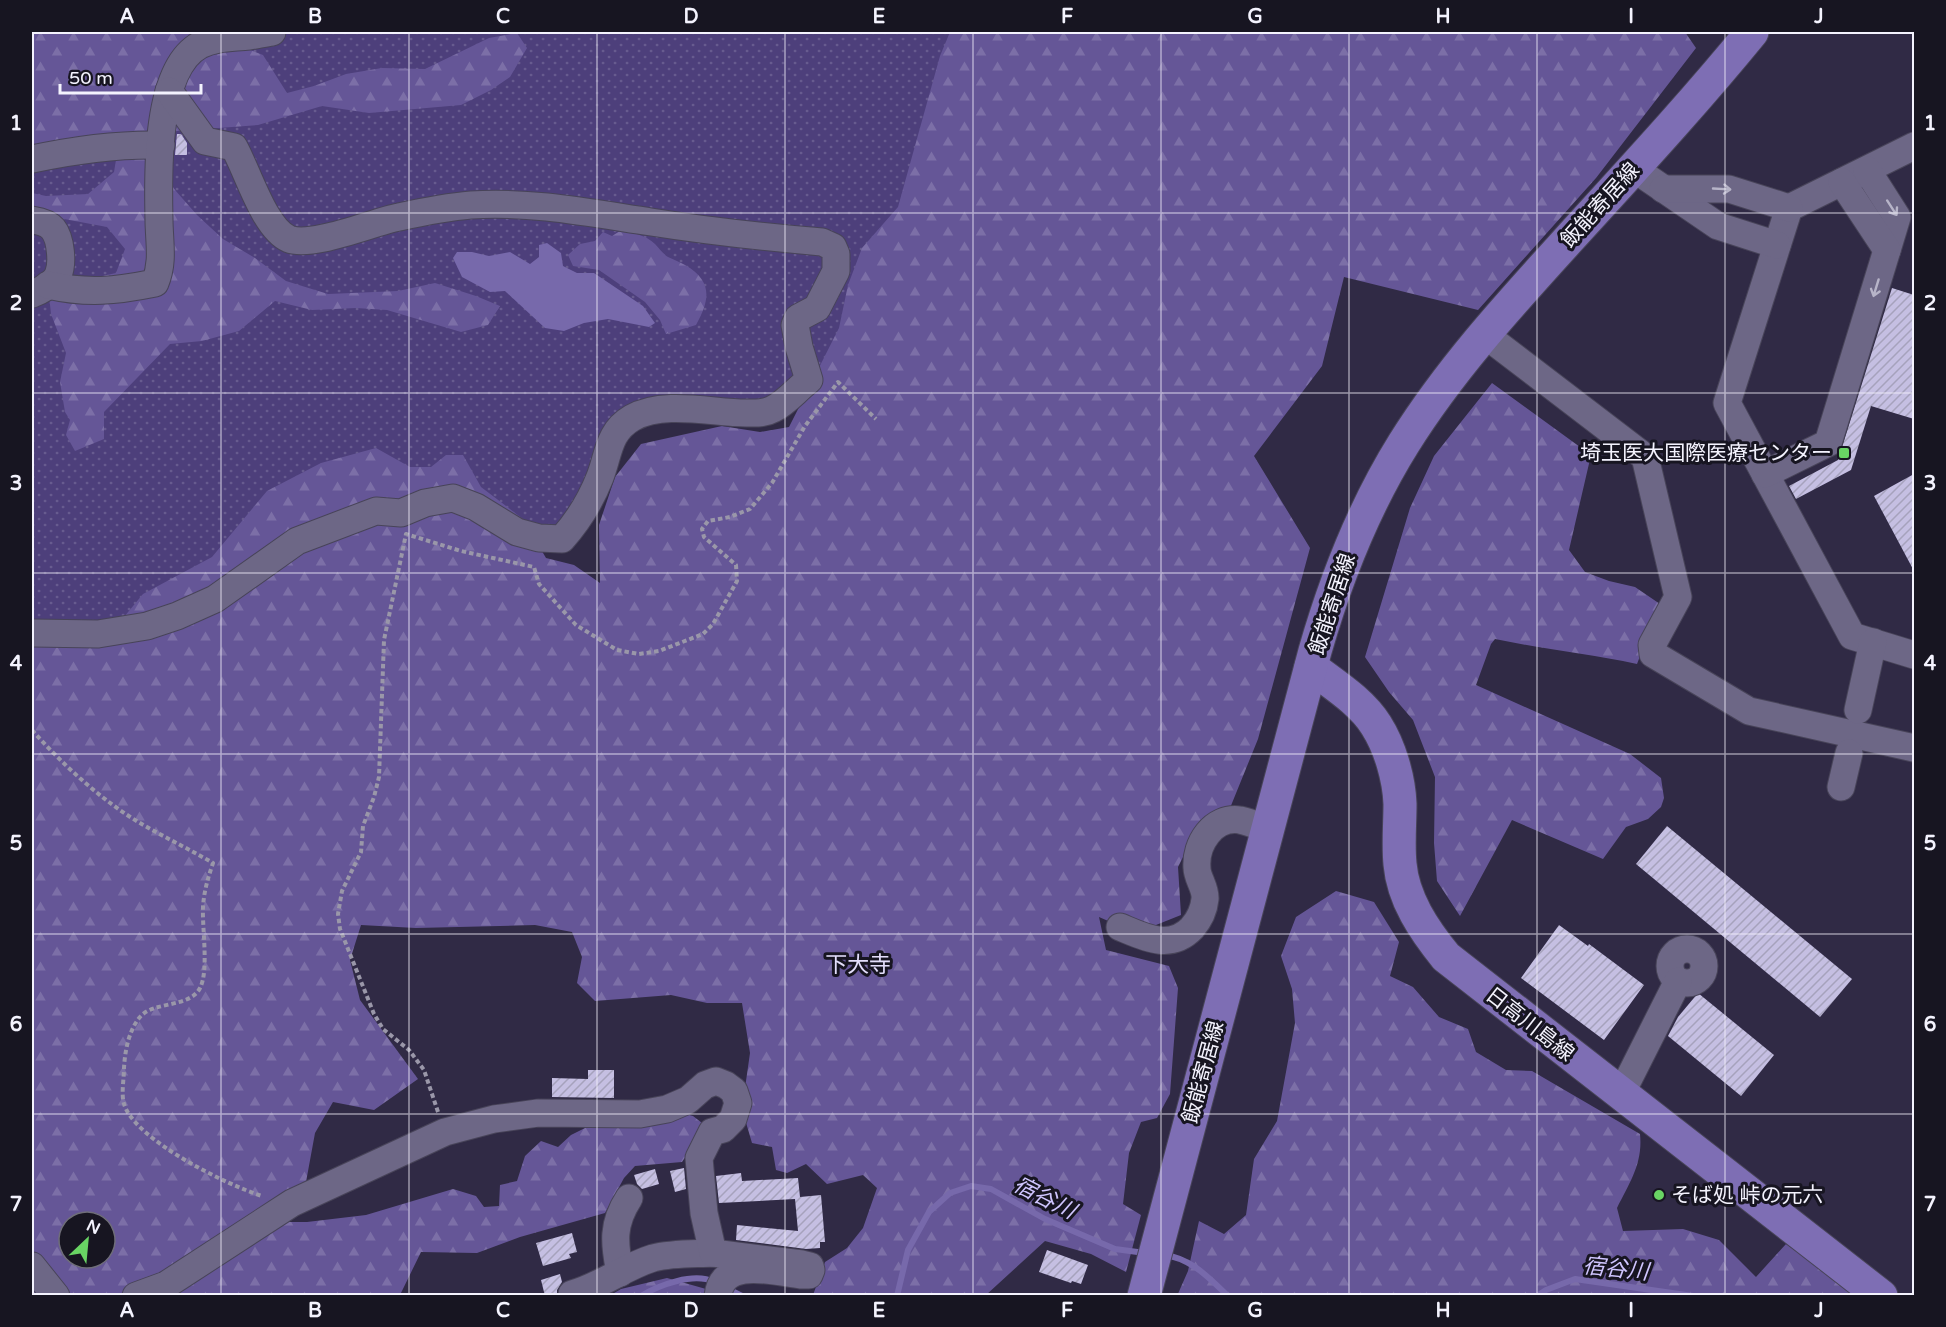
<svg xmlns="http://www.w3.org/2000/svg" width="1946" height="1327" viewBox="0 0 1946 1327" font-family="'Varela Round','Noto Sans JP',sans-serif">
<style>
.grass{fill:url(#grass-dots)}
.forest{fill:url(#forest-firs);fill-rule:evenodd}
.water{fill:#7769ab}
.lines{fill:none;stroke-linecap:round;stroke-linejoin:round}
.stream{stroke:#7769ab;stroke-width:6}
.building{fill:url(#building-hatch)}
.minor-casing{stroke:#484459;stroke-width:29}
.major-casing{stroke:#484459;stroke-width:35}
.path{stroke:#9a97a9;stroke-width:4;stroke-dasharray:4.5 3;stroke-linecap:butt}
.minor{stroke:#6d6786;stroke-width:27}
.major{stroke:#7e6eb4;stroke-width:33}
.oneway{stroke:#b7b4c8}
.grid{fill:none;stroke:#f4f3fe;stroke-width:1.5;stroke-opacity:0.55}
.poi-dot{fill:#69d464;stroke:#171521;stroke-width:2}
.labels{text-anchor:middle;stroke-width:6;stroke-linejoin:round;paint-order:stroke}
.street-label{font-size:21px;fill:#f4f3fe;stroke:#171521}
.poi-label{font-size:21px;fill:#f4f3fe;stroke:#171521;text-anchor:end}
.neighbourhood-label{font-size:22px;fill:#e3defb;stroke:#171521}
.water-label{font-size:22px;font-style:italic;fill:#cfc5fe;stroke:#171521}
.neatline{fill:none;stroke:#f4f3fe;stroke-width:2}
.grid-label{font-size:20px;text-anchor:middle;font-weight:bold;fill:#f4f3fe}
</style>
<defs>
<pattern id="grass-dots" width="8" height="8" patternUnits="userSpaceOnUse" patternTransform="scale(1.5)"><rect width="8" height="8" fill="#4d3f7b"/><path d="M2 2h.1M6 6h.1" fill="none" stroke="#675b8f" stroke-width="1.8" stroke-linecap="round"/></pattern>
<pattern id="forest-firs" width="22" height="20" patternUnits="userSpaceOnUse" patternTransform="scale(1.5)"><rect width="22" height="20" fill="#655697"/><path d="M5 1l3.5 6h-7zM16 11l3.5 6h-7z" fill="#7c6fa7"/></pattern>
<pattern id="building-hatch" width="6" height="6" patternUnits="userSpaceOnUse" patternTransform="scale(1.5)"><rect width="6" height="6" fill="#c5bfe2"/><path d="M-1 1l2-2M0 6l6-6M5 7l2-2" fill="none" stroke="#a6a2bc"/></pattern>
</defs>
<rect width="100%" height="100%" fill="#302a45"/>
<path class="grass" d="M 32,32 L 970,32 L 882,254 L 839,350 L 788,409 L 655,420 L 623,439 L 584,527 L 32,639 Z"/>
<g class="forest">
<path d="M 32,32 L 189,32 L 188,41 L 208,55 L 245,48 L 263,55 L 287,93 L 314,86 L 346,74 L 382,68 L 425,69 L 489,38 L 517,33 L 527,48 L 510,77 L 491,90 L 461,105 L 369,113 L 322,106 L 258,125 L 177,131 L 165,135 L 152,157 L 175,190 L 197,215 L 223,239 L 255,258 L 286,281 L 328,294 L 398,291 L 435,283 L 476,296 L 500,306 L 488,325 L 461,332 L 387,310 L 356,308 L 312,310 L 275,301 L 239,331 L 202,341 L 170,344 L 104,412 L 104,439 L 75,451 L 66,435 L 70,420 L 65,412 L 60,382 L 66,353 L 51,314 L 49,295 L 84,280 L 116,273 L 125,249 L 107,227 L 32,213 L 32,193 L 46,196 L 88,194 L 114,172 L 118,148 L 32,146 Z"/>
<path d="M 950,32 L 1685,32 L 1696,48 L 1596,178 L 1478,310 L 1344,277 L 1322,366 L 1254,456 L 1310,548 L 1258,739 L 1228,813 L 1197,829 L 1178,867 L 1181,915 L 1136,933 L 1099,917 L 1106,950 L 1169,966 L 1178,988 L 1170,1094 L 1157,1118 L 1141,1122 L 1129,1153 L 1123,1204 L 1141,1215 L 1126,1272 L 1091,1254 L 1045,1241 L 986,1295 L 813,1295 L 825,1262 L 847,1248 L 863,1228 L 877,1188 L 863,1175 L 827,1184 L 806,1164 L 787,1173 L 776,1170 L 772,1147 L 752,1143 L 742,1109 L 750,1053 L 742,1003 L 707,1003 L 671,995 L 595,1001 L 577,983 L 582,957 L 572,932 L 535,925 L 416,928 L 361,925 L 350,960 L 360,1000 L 418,1079 L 374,1110 L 333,1102 L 315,1133 L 306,1182 L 256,1222 L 307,1222 L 366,1215 L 453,1189 L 476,1196 L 484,1207 L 499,1206 L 500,1185 L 517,1181 L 525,1156 L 541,1141 L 558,1147 L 571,1135 L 593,1124 L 611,1127 L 659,1120 L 678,1112 L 693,1116 L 706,1126 L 682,1162 L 635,1166 L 624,1178 L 605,1213 L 520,1237 L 477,1253 L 421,1252 L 400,1295 L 32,1295 L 32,641 L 119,623 L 143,594 L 212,557 L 267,491 L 321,463 L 376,448 L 410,467 L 431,467 L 446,455 L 463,455 L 481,487 L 523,519 L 546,558 L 574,565 L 600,583 L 599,525 L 615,477 L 641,444 L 722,426 L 760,432 L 789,427 L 839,328 L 848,285 L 862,248 L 898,207 L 940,56 ZM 69,1222 L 105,1222 L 105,1258 L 69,1258 Z"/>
<path d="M 620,231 C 631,232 646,235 655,244 C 659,248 663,254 668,257 C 674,260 680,262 685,265 C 713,281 710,300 696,325 L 666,334 L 660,320 L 645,302 L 599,270 L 573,266 L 568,255 L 580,244 L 595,241 L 603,232 L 612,236 Z"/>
<path d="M 1492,383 L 1591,455 L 1569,550 L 1585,572 L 1609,581 L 1635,587 L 1660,604 L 1637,664 C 1590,654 1542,649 1495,639 L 1491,644 L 1476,685 L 1630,754 L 1661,778 L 1664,798 L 1661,807 L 1648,819 L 1626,827 L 1603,859 L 1512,820 L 1460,916 L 1437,881 L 1434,843 L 1435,777 L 1413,720 L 1389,692 L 1365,657 L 1410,508 L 1434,456 Z"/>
<path d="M 1336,891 L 1374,902 L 1399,942 L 1390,976 L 1413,987 L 1439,1017 L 1468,1029 L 1476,1052 L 1506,1070 L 1532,1071 L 1640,1134 C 1643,1163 1630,1182 1617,1208 L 1623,1231 L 1683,1229 L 1719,1240 L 1756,1277 L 1786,1244 L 1858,1295 L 1177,1296 L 1188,1271 L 1199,1221 L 1224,1234 L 1246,1215 L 1254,1159 L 1277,1121 L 1295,1023 L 1292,989 L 1281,956 L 1296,917 Z"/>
<path d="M 667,1278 L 706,1289 L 708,1295 L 609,1296 L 621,1289 Z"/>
</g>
<path class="water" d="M 547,243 L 561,253 L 563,266 L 577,273 L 594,273 L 643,306 L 655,323 L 649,327 L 608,319 L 584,323 L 564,331 L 545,328 L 505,291 L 490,292 L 462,277 L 453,258 L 457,252 L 472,252 L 489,256 L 510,252 L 530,264 L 539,257 L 539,245 Z"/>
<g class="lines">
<g class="stream">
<path d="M 1164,1255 C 1191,1258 1209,1278 1228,1296"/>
<path d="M 726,1288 L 742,1296"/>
<path d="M 641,1296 C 659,1285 694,1272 714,1282"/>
<path d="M 897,1296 L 908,1250 L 929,1212 L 950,1193 L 971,1186 L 991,1189 L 1045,1219 L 1115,1249 L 1145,1253"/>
<path d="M 1537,1296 L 1546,1290 L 1575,1279 L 1693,1296"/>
</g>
</g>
<g class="building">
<path d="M 177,134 L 181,134 L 187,143 L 187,155 L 175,155 Z"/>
<path d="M 1892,288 L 1914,295 L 1914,419 L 1871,406 L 1851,470 L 1796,499 L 1789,486 L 1838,460 Z"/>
<path d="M 1914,474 L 1914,571 L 1874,496 Z"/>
<path d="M 1667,826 L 1852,979 L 1820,1017 L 1636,864 Z"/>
<path d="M 1559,925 L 1588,946 L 1589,944 L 1644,985 L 1604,1040 L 1521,978 Z"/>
<path d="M 1698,993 L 1774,1055 L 1741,1096 L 1668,1036 L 1678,1017 Z"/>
<path d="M 588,1070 L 614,1070 L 614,1098 L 552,1097 L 552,1078 L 588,1079 Z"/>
<path d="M 684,1168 L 686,1189 L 675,1192 L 670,1171 Z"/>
<path d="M 655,1169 L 659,1184 L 642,1189 L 637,1184 L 634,1175 Z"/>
<path d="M 741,1173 L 742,1181 L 798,1178 L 800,1197 L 821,1195 L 825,1242 L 820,1242 L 820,1248 L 806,1249 L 736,1240 L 737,1225 L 798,1231 L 795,1199 L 719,1203 L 716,1176 Z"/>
<path d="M 572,1233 L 577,1252 L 569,1254 L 571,1258 L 543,1266 L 536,1243 Z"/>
<path d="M 1047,1250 L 1088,1265 L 1081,1284 L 1072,1281 L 1071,1283 L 1039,1272 Z"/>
<path d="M 560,1274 L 562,1282 L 557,1290 L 557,1296 L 545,1296 L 541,1280 Z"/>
</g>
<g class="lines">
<g class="minor-casing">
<g id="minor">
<path d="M 1914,146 L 1789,208 L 1727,403 L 1852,636 L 1914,655"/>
<path d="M 32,159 C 74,150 117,144 161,145"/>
<path d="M 1633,168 L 1718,226 L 1777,245"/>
<path d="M 1867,170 L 1897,217 L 1887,250"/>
<path d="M 1663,189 L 1729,189 L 1789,208"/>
<path d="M 32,220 C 39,221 48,223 53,229 C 61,239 63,264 58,275 C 54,284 40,291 32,294"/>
<path d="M 48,285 C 88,294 115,291 155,283 C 164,261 159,242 159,219 C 158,176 155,69 200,45 C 216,37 232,38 249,36 C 257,35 264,33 272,32"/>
<path d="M 1484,334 L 1645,457 L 1678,597 L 1652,645 L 1653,654 L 1749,711 L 1914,748"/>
<path d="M 1765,474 L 1828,443 L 1887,250 L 1842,182"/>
<path d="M 32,633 L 98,634 L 147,626 L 177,616 L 215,599 L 297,541 L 376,511 L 401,513 L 425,503 L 453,498 L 476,507 L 517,532 L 539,538 L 562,539 C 579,520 591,500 600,477 C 609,454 608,432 632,418 C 664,400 712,413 746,413 C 756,413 764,414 773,409 C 786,403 797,389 809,380 L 799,347 L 795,325 L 798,318 L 817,308 L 836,271 L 836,254 L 833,247 L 822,242 C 764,237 708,231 651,222 C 591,213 531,201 471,205 C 447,207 422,212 399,217 C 373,222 312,248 289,239 C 264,228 248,172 234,147 L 205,141 L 169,91"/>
<path d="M 1858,710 L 1873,642"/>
<path d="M 1841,787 L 1849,753"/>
<path d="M 1120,927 C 1144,937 1170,951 1192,928 C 1199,920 1204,909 1205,899 C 1206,888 1197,878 1197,868 C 1195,844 1213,816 1240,820 C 1249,822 1259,826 1267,829"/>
<circle cx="1687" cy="966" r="17"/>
<path d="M 1621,1094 L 1678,981"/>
<path d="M 32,1266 L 56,1296"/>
<path d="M 620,1273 C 614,1243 612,1224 629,1198"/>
<path d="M 572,1294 C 601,1286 624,1267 653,1258 C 672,1253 693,1254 713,1253"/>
<path d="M 136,1296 L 166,1285 L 292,1203 L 445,1132 L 494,1119 L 538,1113 L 640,1114 L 667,1109 L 688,1100 L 705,1085 L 716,1081 L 726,1085 L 734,1091 L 738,1103 L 733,1119 L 723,1129 L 712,1132 L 699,1158 L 704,1213 L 713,1253 L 802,1264 L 810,1266 L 811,1270 L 809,1275 L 801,1275 C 775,1272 722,1256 718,1296"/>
</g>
</g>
<g class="major-casing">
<g id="major">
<path d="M 1311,667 C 1333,684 1361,701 1376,725 C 1390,747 1399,778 1400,804 C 1400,824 1398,844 1400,864 C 1403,899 1424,930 1446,957 L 1881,1296"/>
<path d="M 1144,1296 L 1315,651 C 1336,578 1364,507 1404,443 C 1451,368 1510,304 1569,239 C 1631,171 1694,103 1752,32"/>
</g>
</g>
<g class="path">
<path d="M 32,730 C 62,764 101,800 140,823 C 164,837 189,849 213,863 C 208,878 204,891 203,907 C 202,928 209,971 200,988 C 190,1008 153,1001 140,1017 C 129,1030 125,1050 124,1068 C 124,1079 121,1094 124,1104 C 135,1140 227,1185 262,1196"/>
<path d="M 438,1112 L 424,1070 L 409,1050 L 383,1029 L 374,1014 L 340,929 L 338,914 L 342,891 L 361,852 L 363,826 L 374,797 L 379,777 L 384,640 L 406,534 L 461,551 L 534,567 L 539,584 L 576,625 L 617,650 L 639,654 L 659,651 L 703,634 L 713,624 L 737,581 L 736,565 L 704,537 L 702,529 L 708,521 L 730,517 L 750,509 L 772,483 L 805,426 L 838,382 L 876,419"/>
</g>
<use href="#minor" class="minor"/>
<use href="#major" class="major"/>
</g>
<defs><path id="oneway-shaft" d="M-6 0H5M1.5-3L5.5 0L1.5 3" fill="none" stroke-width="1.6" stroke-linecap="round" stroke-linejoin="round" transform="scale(1.5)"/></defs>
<g class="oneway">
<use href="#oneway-shaft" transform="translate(1722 189) rotate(3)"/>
<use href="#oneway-shaft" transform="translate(1892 208) rotate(57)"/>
<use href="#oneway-shaft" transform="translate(1876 288) rotate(107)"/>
</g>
<path class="grid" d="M 221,32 L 221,1296M 409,32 L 409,1296M 597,32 L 597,1296M 785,32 L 785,1296M 973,32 L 973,1296M 1161,32 L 1161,1296M 1349,32 L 1349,1296M 1537,32 L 1537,1296M 1725,32 L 1725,1296M 32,213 L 1914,213M 32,393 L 1914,393M 32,573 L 1914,573M 32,754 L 1914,754M 32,934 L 1914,934M 32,1114 L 1914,1114"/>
<g class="poi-dot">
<rect x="1838" y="447" width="12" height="12" rx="3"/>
<circle cx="1659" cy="1195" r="6"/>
</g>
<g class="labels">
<g class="street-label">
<text transform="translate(1600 205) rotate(-48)" y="7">飯能寄居線</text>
<text transform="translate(1332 604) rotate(-72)" y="7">飯能寄居線</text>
<text transform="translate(1530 1024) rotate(38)" y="7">日高川島線</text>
<text transform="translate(1203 1072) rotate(-75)" y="7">飯能寄居線</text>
</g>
<g class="poi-label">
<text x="1832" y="460">埼玉医大国際医療センター</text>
<text x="1671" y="1202" text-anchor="start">そば処 峠の元六</text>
</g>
<g class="neighbourhood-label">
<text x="858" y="972">下大寺</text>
</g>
<g class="water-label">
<text transform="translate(1045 1197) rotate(27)" y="8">宿谷川</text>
<text transform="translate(1616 1268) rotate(6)" y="8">宿谷川</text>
</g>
</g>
<rect width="1946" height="1327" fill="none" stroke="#171521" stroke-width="66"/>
<g transform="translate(87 1240) rotate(26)"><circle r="28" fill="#171521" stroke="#6f6e79" stroke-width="1.5"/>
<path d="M0-4.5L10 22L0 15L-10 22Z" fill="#69d464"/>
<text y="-9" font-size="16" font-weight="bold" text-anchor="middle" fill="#f4f3fe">N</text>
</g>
<path d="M60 84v9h141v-9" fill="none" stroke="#f4f3fe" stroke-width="3"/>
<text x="69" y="84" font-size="18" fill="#f4f3fe" stroke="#171521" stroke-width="4.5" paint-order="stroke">50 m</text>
<rect x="33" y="33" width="1880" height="1261" class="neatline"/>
<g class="grid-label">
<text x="127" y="23">A</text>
<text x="315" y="23">B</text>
<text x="503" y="23">C</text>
<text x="691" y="23">D</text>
<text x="879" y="23">E</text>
<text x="1067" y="23">F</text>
<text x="1255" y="23">G</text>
<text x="1443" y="23">H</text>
<text x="1631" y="23">I</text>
<text x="1819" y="23">J</text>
<text x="16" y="130">1</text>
<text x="1930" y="130">1</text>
<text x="16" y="310">2</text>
<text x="1930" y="310">2</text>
<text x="16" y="490">3</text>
<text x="1930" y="490">3</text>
<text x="16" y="670">4</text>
<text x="1930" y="670">4</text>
<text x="16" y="850">5</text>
<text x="1930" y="850">5</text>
<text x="16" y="1031">6</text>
<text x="1930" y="1031">6</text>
<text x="16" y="1211">7</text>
<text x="1930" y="1211">7</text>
<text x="127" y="1317">A</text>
<text x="315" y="1317">B</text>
<text x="503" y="1317">C</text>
<text x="691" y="1317">D</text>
<text x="879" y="1317">E</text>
<text x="1067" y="1317">F</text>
<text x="1255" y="1317">G</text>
<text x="1443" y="1317">H</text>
<text x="1631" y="1317">I</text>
<text x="1819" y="1317">J</text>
</g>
</svg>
